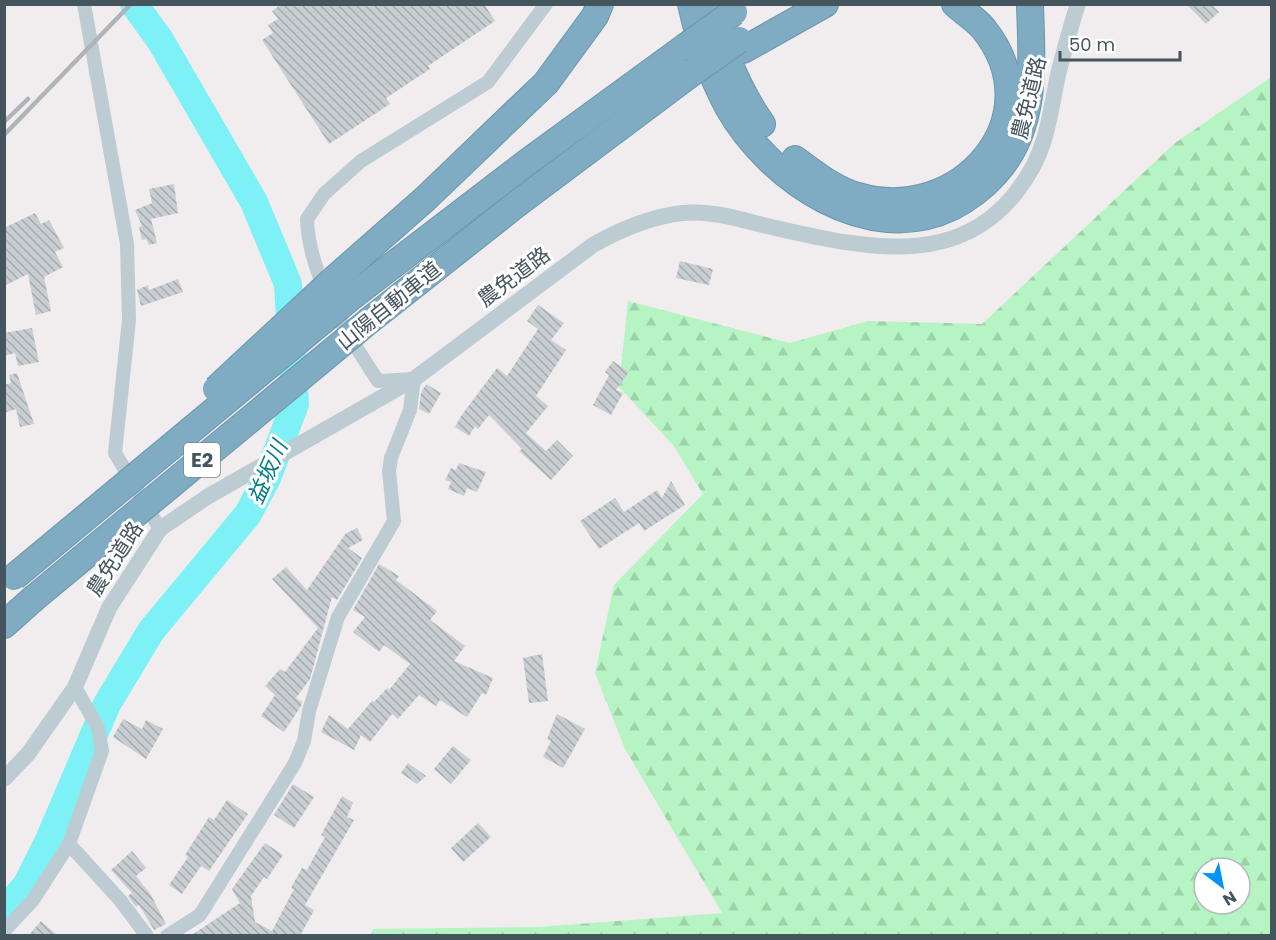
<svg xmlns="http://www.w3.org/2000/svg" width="1276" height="940" viewBox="0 0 1276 940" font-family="Poppins,'Noto Sans JP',sans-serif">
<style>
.forest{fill:url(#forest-firs);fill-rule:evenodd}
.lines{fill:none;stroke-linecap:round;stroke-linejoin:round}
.river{stroke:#7ef1f6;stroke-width:28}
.building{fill:url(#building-back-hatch)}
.motorway-casing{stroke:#6a96af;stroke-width:28}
.minor{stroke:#bcccd2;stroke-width:14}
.tertiary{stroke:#bcccd2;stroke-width:16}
.motorway{stroke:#7fabc3;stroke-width:26}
.rail{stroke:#afb4b9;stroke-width:4.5}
.motorway-bridge-casing{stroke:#6a96af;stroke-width:28;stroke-linecap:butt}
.motorway-bridge{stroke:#7fabc3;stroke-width:26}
.labels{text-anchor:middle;stroke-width:6;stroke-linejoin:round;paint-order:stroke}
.shield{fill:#fff;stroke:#7c888e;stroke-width:1.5}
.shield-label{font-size:20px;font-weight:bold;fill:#44555d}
.street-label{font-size:21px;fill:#44555d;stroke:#fff}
.water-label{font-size:22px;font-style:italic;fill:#057e83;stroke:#fff}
</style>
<defs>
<pattern id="forest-firs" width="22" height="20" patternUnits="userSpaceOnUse" patternTransform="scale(1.5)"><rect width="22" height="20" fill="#b6f4c3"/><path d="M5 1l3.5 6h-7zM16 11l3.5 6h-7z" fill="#9ed3aa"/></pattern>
<pattern id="building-back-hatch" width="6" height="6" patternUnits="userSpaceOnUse" patternTransform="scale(1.5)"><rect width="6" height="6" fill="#c9ced3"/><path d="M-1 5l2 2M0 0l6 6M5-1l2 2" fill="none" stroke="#a5aaae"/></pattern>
</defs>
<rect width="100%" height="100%" fill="#f1edee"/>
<path class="forest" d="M 1271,77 L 1271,935 L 370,936 L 373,929 L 539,927 L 722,913 L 625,749 L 595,673 L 614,585 L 703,494 L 673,445 L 619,387 L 628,301 L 790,343 L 868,321 L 982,324 L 1175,143 ZM 1204,868 L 1240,868 L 1240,904 L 1204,904 Z"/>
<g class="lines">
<path class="river" d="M 4,910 L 26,886 L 49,840 L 107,704 L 151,631 L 248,514 L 267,478 L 295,404 L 288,284 L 254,202 L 160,40 L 134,4"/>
</g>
<g class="building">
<path d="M 282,4 L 484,4 L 495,21 L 428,66 L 430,69 L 386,98 L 390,104 L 329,144 L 262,40 L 273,33 L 268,25 L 278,19 L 272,11 Z"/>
<path d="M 1186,4 L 1211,4 L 1219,12 L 1206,24 Z"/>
<path d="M 174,184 L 178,213 L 151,219 L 157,243 L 149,245 L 146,239 L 142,240 L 139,227 L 142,226 L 135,210 L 152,203 L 149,189 Z"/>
<path d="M 35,213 L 41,224 L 49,220 L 64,248 L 55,252 L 63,267 L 44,277 L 51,311 L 36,315 L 28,274 L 4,286 L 4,228 Z"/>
<path d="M 680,261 L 713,269 L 709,285 L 676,278 Z"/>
<path d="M 178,279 L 183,292 L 141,306 L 137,290 L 148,285 L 149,290 Z"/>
<path d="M 538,305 L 564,323 L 551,340 L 566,350 L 536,396 L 548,406 L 526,433 L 546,451 L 557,440 L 573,456 L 551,480 L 519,451 L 522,449 L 489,415 L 478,429 L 475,426 L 469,436 L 455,427 L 461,416 L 497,368 L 507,376 L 538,329 L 527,321 Z"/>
<path d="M 32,328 L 39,362 L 18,366 L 15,353 L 4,356 L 4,333 Z"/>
<path d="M 613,361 L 629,372 L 616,390 L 623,393 L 611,415 L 593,405 L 609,375 L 605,372 Z"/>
<path d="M 17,373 L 34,424 L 20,427 L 16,409 L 4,413 L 4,385 L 11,383 L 9,375 Z"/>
<path d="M 426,384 L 441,393 L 429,414 L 419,409 L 421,393 Z"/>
<path d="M 459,463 L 486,472 L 477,492 L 467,488 L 464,496 L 448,489 L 451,482 L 445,480 L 451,468 L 456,470 Z"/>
<path d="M 671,481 L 685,505 L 644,531 L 639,523 L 599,549 L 580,521 L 615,498 L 624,512 L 657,490 L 662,498 Z"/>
<path d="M 357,528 L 363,540 L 348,548 L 362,558 L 337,600 L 332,597 L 310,679 L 296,698 L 302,702 L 301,706 L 284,732 L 261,716 L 275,695 L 265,686 L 280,669 L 285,672 L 318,628 L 272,579 L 286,567 L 307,590 L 346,533 Z"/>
<path d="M 379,564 L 399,576 L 396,580 L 437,611 L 430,620 L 465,646 L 454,661 L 493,678 L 486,695 L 482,693 L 467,717 L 440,700 L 436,706 L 419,695 L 398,719 L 392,714 L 370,742 L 361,735 L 354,750 L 321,732 L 329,715 L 348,729 L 372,701 L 374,702 L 387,688 L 389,690 L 410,664 L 384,645 L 379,652 L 353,632 L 365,617 L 353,610 Z"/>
<path d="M 542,654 L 548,701 L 529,703 L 523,658 Z"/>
<path d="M 557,714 L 585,729 L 563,768 L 543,757 L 551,741 L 547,739 Z"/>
<path d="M 123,719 L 142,729 L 146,720 L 163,729 L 146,759 L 113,737 Z"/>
<path d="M 453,746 L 471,760 L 451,784 L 434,769 Z"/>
<path d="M 408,763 L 426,776 L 417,784 L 401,773 Z"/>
<path d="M 293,784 L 314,797 L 294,828 L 274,815 Z"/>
<path d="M 342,796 L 353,803 L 347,817 L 354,820 L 305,905 L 314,910 L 300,936 L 190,936 L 240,903 L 232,889 L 265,843 L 283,855 L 267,879 L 264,877 L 251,896 L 255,922 L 272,931 L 294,889 L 291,888 L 302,868 L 307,870 L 325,837 L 321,835 Z"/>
<path d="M 227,800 L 248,814 L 209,871 L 201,866 L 182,894 L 169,885 L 188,857 L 185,855 L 209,817 L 214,820 Z"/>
<path d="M 478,823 L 491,837 L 463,862 L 451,848 Z"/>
<path d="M 132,851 L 146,868 L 136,876 L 151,895 L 166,924 L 154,930 L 139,905 L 136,907 L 128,896 L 132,893 L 111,870 Z"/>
<path d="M 41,921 L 58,936 L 28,936 Z"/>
</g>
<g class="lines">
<g class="motorway-casing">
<g id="motorway">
<path d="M 691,4 C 700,43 709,71 728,107 C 769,180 869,248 952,207 C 985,190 1011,162 1022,127 C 1035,89 1031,44 1030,4"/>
<path d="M 710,4 C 721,48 736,87 762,124"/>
<path d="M 743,50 L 825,4"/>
<path d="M 795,159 C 814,173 835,190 858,196 C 959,226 1056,118 983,28 C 975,19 964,12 955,4"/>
<path d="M 333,280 L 425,199 L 546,83 L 595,16 L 600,4"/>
<path d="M 350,298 L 526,163 L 685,47"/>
<path d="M 370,320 L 518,203 L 693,72"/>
<path d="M 4,625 L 33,599"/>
</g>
</g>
<g class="minor">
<path d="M 84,4 L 127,244 L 129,320 L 115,453 L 160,529"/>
<path d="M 75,687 L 98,728 L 102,751 L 69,844 L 120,900 L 147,936"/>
<path d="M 4,931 L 33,900 L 69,844"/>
<path d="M 167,936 L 200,915 L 295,763 L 304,741 L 309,711 L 338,617 L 394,521 L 389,471 L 391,458 L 410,410 L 414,379 L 378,381 C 347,334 309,277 307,219 L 324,194 L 361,161 L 488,82 L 546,4"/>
</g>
<path class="tertiary" d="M 4,779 L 28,754 L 75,687 L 109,608 L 160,529 L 207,497 L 414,379 L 593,245 C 621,229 649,217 682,213 C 710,210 739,219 767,226 C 864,248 971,276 1031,170 C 1048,141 1051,107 1058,75 C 1064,51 1070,28 1078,4"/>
<use href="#motorway" class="motorway"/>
<g class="rail">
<path d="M 4,122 L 28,99"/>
<path d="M 4,135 L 131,4"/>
</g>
<g class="motorway-bridge-casing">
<g id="motorway-bridge">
<path d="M 685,47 L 734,12"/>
<path d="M 693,72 L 739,40"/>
<path d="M 216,389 L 333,280"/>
<path d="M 14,577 L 350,298"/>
<path d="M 33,599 L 370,320"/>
</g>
</g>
<use href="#motorway-bridge" class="motorway-bridge"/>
</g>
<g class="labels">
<rect class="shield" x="184" y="443" width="36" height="34" rx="4.5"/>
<g class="shield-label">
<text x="202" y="467">E2</text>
</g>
<g class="street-label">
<text transform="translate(1029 98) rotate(-76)" y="7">農免道路</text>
<text transform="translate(514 277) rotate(-37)" y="7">農免道路</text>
<text transform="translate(389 306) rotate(-39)" y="7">山陽自動車道</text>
<text transform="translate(115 559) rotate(-57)" y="7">農免道路</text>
</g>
<g class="water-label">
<text transform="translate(267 472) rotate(-66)" y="8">益坂川</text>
</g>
</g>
<rect width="1276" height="940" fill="none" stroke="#44555d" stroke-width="12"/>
<g transform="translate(1222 886) rotate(148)"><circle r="28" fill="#ffffff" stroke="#b4bbbe" stroke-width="1.5"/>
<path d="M0-4.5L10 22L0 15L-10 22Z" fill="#0495f4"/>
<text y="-9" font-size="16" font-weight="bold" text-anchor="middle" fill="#44555d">N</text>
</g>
<path d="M1060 51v9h120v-9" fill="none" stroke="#44555d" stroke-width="3"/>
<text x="1069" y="51" font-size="18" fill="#44555d" stroke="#ffffff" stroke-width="4.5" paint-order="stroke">50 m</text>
</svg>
